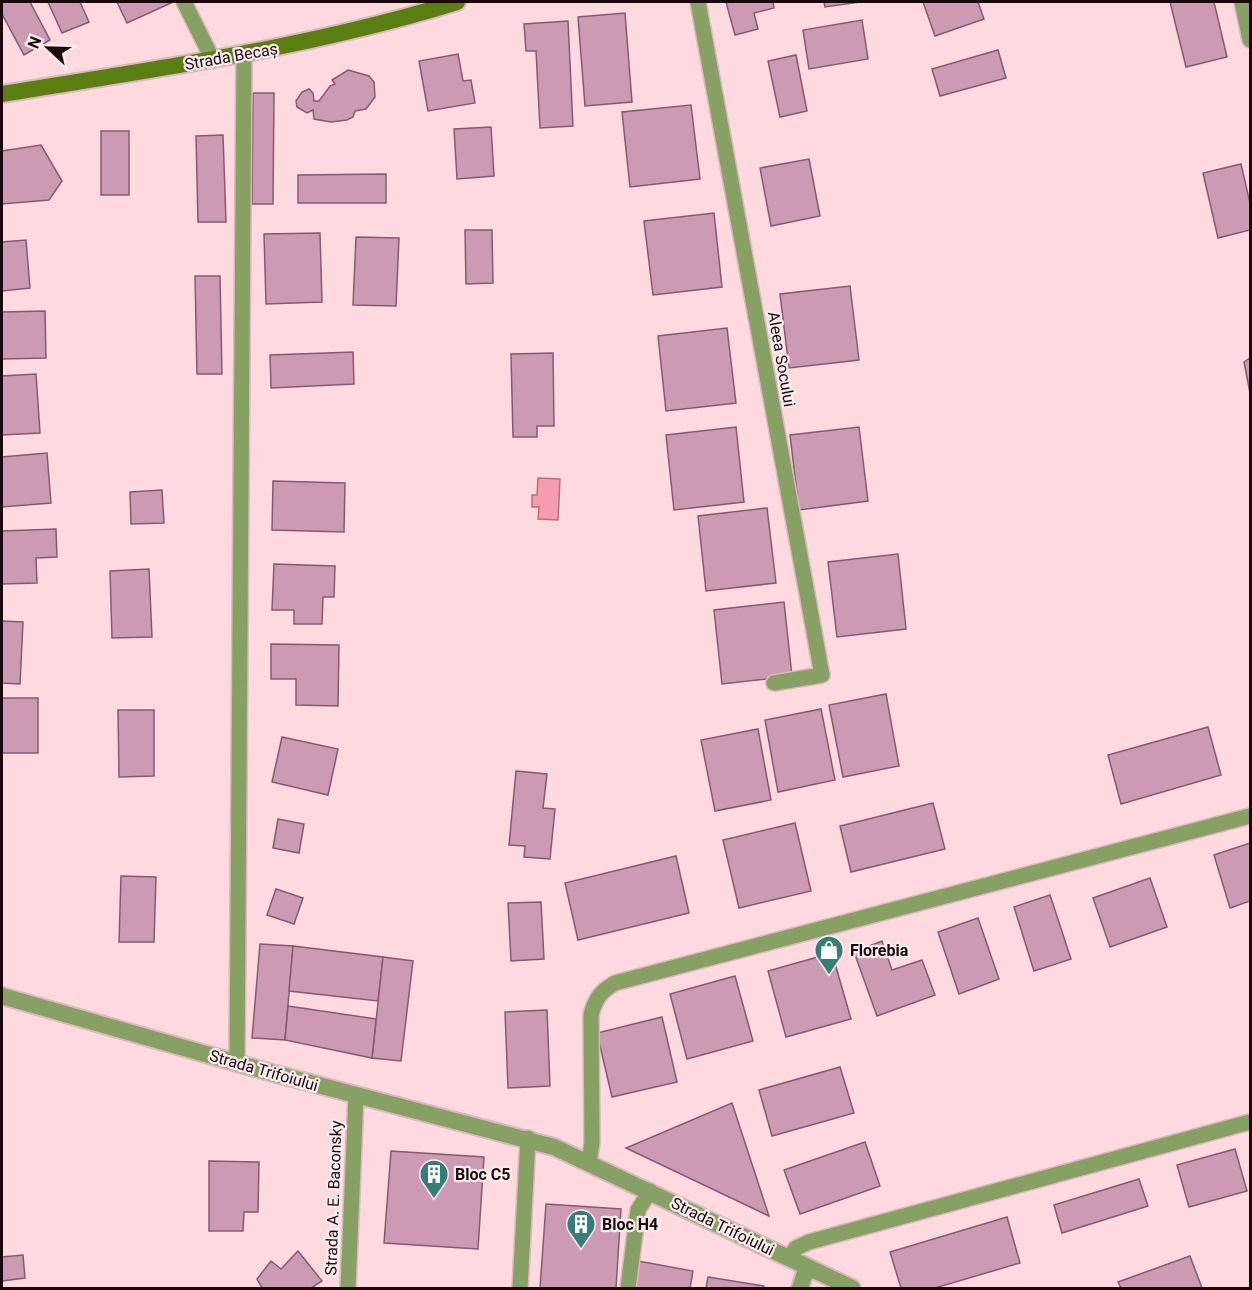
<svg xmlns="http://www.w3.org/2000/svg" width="1252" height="1290" viewBox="0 0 1252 1290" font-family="Roboto,sans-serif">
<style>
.water{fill:#f69cae;stroke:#b4707d;stroke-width:1.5}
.building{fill:#cd9ab4;stroke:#875971;stroke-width:1.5}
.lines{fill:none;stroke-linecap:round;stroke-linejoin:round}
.service-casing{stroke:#dab8bd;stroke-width:18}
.minor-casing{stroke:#dab8bd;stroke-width:20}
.tertiary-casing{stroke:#dab8bd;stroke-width:20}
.secondary-casing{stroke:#dab8bd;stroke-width:20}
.service{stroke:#87a064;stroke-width:15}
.minor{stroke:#87a064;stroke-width:16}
.tertiary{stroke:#87a064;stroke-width:16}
.secondary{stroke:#5b7e13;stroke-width:16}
.labels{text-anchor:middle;stroke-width:4.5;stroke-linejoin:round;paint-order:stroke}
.street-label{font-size:16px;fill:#1b080c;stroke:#faedef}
.poi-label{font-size:16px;font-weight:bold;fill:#1b080c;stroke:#faedef;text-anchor:start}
</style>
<rect width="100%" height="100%" fill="#fed9df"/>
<path class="water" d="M 538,478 L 560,479 L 558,520 L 538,519 L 539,507 L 532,507 L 532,495 L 537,495 Z"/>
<g class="building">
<path d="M 2,2 L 30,2 L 50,40 L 24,55 L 2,14 Z"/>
<path d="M 48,2 L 80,2 L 89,22 L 62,33 Z"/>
<path d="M 117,2 L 170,2 L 171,3 L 127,23 Z"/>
<path d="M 726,2 L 773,2 L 774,8 L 754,13 L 758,29 L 735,35 Z"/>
<path d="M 824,2 L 860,2 L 825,7 Z"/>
<path d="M 923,2 L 978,2 L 984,19 L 935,36 Z"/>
<path d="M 1170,2 L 1214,2 L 1227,57 L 1186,67 Z"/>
<path d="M 625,13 L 632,102 L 585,106 L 578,17 Z"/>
<path d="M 862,20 L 868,59 L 809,69 L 803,30 Z"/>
<path d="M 568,21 L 573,126 L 540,128 L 536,51 L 526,51 L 524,24 Z"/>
<path d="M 998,50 L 1006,78 L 940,96 L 932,69 Z"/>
<path d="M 458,54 L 463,81 L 471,80 L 475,103 L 428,111 L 419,61 Z"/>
<path d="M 796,55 L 807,111 L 780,117 L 768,61 Z"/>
<path d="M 348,70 L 369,76 L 374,82 L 375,97 L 366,109 L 355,111 L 353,117 L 347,120 L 331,122 L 314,119 L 313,110 L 307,113 L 297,107 L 296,101 L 302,92 L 309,89 L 313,93 L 314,101 L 319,101 L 330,86 L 335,84 L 332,80 Z"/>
<path d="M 253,93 L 274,93 L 273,204 L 252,204 Z"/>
<path d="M 691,105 L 700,179 L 630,187 L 622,112 Z"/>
<path d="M 491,127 L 494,176 L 457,179 L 454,129 Z"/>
<rect x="101" y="131" width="28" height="64"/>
<path d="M 223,135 L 226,222 L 198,222 L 196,136 Z"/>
<path d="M 41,145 L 62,181 L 49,200 L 2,204 L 2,151 Z"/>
<path d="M 809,159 L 820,216 L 771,226 L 760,168 Z"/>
<path d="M 1241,164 L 1250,203 L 1250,230 L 1218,238 L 1203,173 Z"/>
<path d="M 386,174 L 386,203 L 298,203 L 298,175 Z"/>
<path d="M 714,213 L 722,287 L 653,295 L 644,221 Z"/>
<path d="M 465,230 L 492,230 L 493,283 L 466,284 Z"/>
<path d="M 320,233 L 322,302 L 266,304 L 264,234 Z"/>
<path d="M 356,237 L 399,238 L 396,306 L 353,305 Z"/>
<path d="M 26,240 L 30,288 L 2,291 L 2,242 Z"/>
<path d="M 195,276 L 220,276 L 222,374 L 197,374 Z"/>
<path d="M 850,286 L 859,360 L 789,368 L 780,294 Z"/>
<path d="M 45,311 L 46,358 L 2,359 L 2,312 Z"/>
<path d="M 727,328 L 736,403 L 666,411 L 658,336 Z"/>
<path d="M 353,352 L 354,384 L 271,388 L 270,355 Z"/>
<path d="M 553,353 L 554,426 L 537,426 L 537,437 L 513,437 L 511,354 Z"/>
<path d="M 1250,358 L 1250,393 L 1244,362 Z"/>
<path d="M 36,374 L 40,433 L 2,435 L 2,376 Z"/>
<path d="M 736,427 L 744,502 L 674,510 L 666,435 Z"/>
<path d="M 859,427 L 868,501 L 799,510 L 790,435 Z"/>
<path d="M 47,453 L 51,503 L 2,507 L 2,457 Z"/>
<path d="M 273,481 L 345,483 L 344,532 L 272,530 Z"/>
<path d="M 162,490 L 164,523 L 131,524 L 130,492 Z"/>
<path d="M 767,508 L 776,583 L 706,591 L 698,516 Z"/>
<path d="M 56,529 L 57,557 L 36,558 L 37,583 L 2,584 L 2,531 Z"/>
<path d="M 898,554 L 906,629 L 837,637 L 828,562 Z"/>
<path d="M 274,564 L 335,566 L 334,597 L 323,597 L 322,624 L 294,624 L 294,610 L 272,610 Z"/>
<path d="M 149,569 L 152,637 L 112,638 L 110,571 Z"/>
<path d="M 784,602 L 792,676 L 722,684 L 714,610 Z"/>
<path d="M 2,621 L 23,622 L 20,684 L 2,683 Z"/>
<path d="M 271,644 L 339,645 L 338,706 L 296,705 L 296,679 L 271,679 Z"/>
<path d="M 886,694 L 899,766 L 843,777 L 829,705 Z"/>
<rect x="2" y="698" width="36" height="55"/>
<path d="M 821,709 L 835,780 L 778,792 L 765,720 Z"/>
<path d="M 118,710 L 154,710 L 154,776 L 119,777 Z"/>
<path d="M 1208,727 L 1221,775 L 1121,804 L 1108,755 Z"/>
<path d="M 758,729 L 771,800 L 715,811 L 701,740 Z"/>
<path d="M 282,737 L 338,749 L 328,795 L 272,782 Z"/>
<path d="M 516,771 L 547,774 L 543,808 L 555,809 L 550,859 L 524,857 L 525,846 L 509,845 Z"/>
<path d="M 933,803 L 945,849 L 851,872 L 840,826 Z"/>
<path d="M 278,819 L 304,824 L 299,853 L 273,848 Z"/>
<path d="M 795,823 L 811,891 L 739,908 L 723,840 Z"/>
<path d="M 1250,843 L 1250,901 L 1230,908 L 1214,855 Z"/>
<path d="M 676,856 L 689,913 L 578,940 L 565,883 Z"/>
<path d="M 121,876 L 156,877 L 154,942 L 119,942 Z"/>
<path d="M 1150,878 L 1167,927 L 1110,947 L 1093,898 Z"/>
<path d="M 276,889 L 303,898 L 294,924 L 267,915 Z"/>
<path d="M 1050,895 L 1071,959 L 1034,971 L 1014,907 Z"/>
<path d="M 541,902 L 544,959 L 511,961 L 508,903 Z"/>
<path d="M 978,918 L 999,979 L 959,994 L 938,932 Z"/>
<path d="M 882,941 L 892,970 L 922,960 L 935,995 L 877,1016 L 854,952 Z"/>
<path d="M 260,944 L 293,946 L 285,1040 L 252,1038 Z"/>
<path d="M 293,946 L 383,957 L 378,1001 L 289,991 Z"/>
<path d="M 832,953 L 851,1019 L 786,1037 L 768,971 Z"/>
<path d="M 383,957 L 413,961 L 401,1061 L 372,1058 Z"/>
<path d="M 735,976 L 753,1041 L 687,1059 L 670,994 Z"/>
<path d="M 288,1006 L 376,1019 L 372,1058 L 285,1040 Z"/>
<path d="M 547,1010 L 550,1086 L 508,1088 L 505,1012 Z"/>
<path d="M 662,1017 L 677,1082 L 612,1097 L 597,1033 Z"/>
<path d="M 840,1067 L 854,1113 L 772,1136 L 759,1090 Z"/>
<path d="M 732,1103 L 769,1216 L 626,1148 Z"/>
<path d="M 865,1142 L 880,1186 L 800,1214 L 784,1170 Z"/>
<path d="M 1235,1149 L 1247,1191 L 1189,1207 L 1177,1165 Z"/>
<path d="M 391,1151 L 484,1157 L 478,1249 L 384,1243 Z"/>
<path d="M 209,1161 L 259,1162 L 258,1212 L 244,1212 L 243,1231 L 209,1231 Z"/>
<path d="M 1139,1179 L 1148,1206 L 1062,1233 L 1054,1205 Z"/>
<path d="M 546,1204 L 621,1209 L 616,1288 L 540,1288 Z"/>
<path d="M 1007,1217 L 1020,1263 L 935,1288 L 901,1288 L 890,1252 Z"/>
<path d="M 298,1251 L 322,1281 L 311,1288 L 262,1288 L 257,1279 L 271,1261 L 281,1269 Z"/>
<path d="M 23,1255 L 25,1278 L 2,1281 L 2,1285 L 2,1257 Z"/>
<path d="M 1190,1256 L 1202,1288 L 1121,1288 L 1118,1282 Z"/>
<path d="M 638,1261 L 693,1271 L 690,1288 L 633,1288 Z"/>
<path d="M 708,1277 L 764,1286 L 763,1288 L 706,1288 Z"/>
</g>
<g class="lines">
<g class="service-casing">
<g id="service">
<path d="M 184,2 L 213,60"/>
<path d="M 698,2 L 822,675 L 774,683"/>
<path d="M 1242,2 L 1250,40"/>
<path d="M 237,1062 L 244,55"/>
<path d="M 589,1162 L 592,1143 L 591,1015 C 595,999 601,991 615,983 L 1250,816"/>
<path d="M 789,1258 L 796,1248 L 809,1242 L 1250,1122"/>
<path d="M 348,1288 L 356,1095"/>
<path d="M 520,1288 L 528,1138"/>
<path d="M 628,1288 L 638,1210 L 650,1191"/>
</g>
</g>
<g class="minor-casing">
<path id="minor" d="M 800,1288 L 807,1267"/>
</g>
<g class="tertiary-casing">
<path id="tertiary" d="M 2,996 L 265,1071 L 554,1147 L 852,1288"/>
</g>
<g class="secondary-casing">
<path id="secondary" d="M 2,94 C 155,69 308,48 457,2"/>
</g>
<use href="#service" class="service"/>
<use href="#minor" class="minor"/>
<use href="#tertiary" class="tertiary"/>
<use href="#secondary" class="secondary"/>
</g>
<defs>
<g id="shop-pin" transform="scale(1.5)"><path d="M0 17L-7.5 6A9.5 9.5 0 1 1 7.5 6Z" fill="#367d77" stroke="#faedef"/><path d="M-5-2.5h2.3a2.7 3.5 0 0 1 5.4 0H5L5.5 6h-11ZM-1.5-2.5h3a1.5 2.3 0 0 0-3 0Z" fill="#fff"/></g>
<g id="building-pin" transform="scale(1.5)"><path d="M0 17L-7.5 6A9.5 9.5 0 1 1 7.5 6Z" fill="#367d77" stroke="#faedef"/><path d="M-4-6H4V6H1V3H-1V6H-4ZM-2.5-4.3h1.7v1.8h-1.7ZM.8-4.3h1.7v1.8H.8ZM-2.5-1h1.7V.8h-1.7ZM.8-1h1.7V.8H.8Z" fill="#fff"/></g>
</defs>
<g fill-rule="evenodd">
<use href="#shop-pin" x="829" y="950"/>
<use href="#building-pin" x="434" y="1174"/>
<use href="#building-pin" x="581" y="1224"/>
</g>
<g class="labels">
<g class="street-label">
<text transform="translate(231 56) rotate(-10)" y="6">Strada Becaș</text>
<text transform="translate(782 359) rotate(80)" y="6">Aleea Socului</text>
<text transform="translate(264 1070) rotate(16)" y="6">Strada Trifoiului</text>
<text transform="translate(333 1198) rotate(-88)" y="6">Strada A. E. Baconsky</text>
<text transform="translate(723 1226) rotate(26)" y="6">Strada Trifoiului</text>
</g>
<g class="poi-label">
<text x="850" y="956">Florebia</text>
<text x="455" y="1180">Bloc C5</text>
<text x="602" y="1230">Bloc H4</text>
</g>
</g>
<rect width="1252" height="1290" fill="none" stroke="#1b080c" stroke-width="6"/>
<g transform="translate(48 48) rotate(292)" stroke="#faedef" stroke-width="4.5" paint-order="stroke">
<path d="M0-4.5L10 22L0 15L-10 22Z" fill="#1b080c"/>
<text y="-9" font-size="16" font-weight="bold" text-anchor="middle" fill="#1b080c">N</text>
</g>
</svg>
